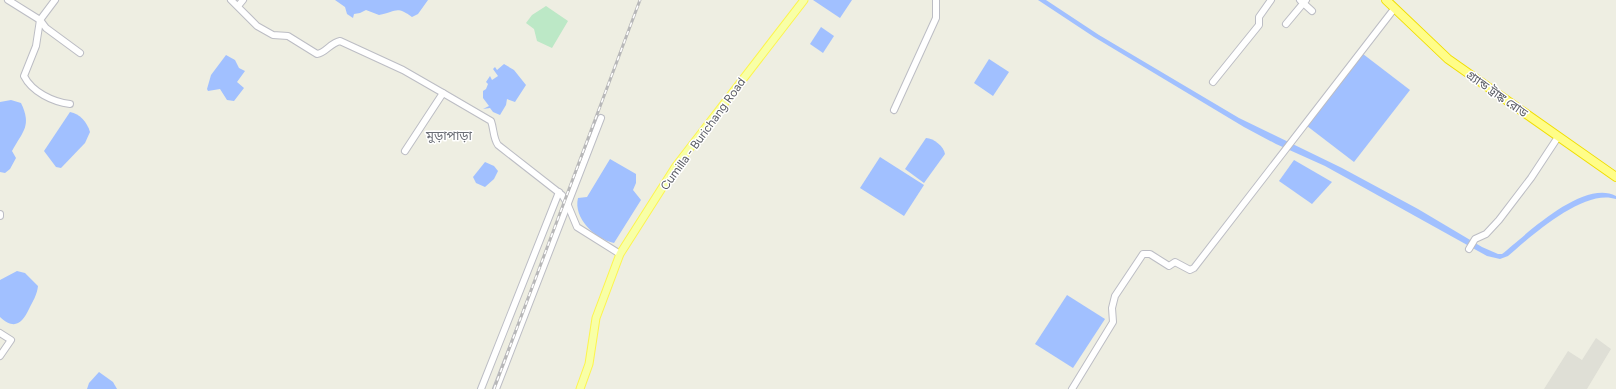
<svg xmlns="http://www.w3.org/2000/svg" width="1616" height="389" viewBox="0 0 1616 389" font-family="Figtree,'Noto Sans Bengali',sans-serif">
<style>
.industrial{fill:#dfdfd6}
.green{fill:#bce8c6}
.water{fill:#a1c0ff}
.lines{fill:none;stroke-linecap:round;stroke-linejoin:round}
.minor-casing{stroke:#bcbdc4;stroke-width:8}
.major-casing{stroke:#fdf54d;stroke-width:9}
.highway-casing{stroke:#f0de00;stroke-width:10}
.minor{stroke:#fff;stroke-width:6}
.major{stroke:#f8ffa6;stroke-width:7}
.highway{stroke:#fffd88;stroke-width:8}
.rail-casing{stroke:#b8b8b9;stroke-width:3}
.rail{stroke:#fff;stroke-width:1.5;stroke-dasharray:4.5;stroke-linecap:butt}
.labels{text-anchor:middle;stroke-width:3;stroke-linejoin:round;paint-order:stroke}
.street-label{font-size:12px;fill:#5a5c64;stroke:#fff}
.neighbourhood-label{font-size:13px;fill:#6b6e76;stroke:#fff}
</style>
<rect width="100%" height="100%" fill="#eeeee2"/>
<path class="industrial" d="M 1596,338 L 1611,349 L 1587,389 L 1544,389 L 1568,351 L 1582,360 Z"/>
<path class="green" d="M 546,6 L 568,21 L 552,48 L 537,41 L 534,29 L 526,23 L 532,15 Z"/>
<g class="water">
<path d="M 335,0 L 428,0 L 418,14 L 412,17 C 396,5 396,12 379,15 L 366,10 L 360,13 L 354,14 L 353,18 L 347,14 L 345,7 Z"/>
<path d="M 813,0 L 852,0 L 840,18 Z"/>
<path d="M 1038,0 L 1046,0 L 1099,35 L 1239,118 L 1342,168 L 1418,209 L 1482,247 L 1498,254 L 1502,254 C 1527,234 1583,179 1616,196 L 1616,199 C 1584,188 1531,236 1508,256 L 1500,259 L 1487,256 L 1325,166 L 1276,144 L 1244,127 L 1094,37 Z"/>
<path d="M 821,27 L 834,36 L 823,53 L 810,44 Z"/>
<path d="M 1363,54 L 1410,90 L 1354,162 L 1307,126 Z"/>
<path d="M 226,55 L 235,60 L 239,68 L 245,71 L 237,82 L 244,88 L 234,101 L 227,100 L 220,89 L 208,91 L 207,89 L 211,75 Z"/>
<path d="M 989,59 L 1009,72 L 993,96 L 974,83 Z"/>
<path d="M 504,64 L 514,70 L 526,85 L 515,102 L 507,99 L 506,105 L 500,115 L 493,112 L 490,108 L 483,109 L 489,106 L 483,98 L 483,91 L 486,89 L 488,84 L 486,82 L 490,76 L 492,80 L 498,76 L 493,69 L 495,67 L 497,70 Z"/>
<path d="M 11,100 L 21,103 C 32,126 23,131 12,151 L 16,158 L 10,169 L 5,173 L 0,172 L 0,102 Z"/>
<path d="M 70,112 C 80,114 87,122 90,132 L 85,143 L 61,168 L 56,167 L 44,151 Z"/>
<path d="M 926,138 C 934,138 944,147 945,154 L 924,183 L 905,169 Z"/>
<path d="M 880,157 L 924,185 L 904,216 L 860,188 Z"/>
<path d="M 610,159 L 636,174 L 636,183 L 633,190 L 641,200 L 614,243 C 595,239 573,218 578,198 L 587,197 Z"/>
<path d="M 1294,160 L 1332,182 L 1312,204 L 1279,181 Z"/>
<path d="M 485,162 L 494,166 L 498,171 L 494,179 L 485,187 L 476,183 L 473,177 Z"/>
<path d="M 17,271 L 25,273 L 38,286 C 37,295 33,301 29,309 C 22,324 14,330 0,317 L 0,280 Z"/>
<path d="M 1067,295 L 1105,319 L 1073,368 L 1035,344 Z"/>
<path d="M 99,372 L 113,382 L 117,389 L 87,389 L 89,383 Z"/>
</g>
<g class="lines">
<g class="minor-casing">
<g id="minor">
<path d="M 8,0 L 40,20 L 46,28 L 80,53"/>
<path d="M 55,0 L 40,20 L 36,46 L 24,76 C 32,92 53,102 70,104"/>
<path d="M 231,0 L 257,26 L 273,35 L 288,36 L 317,54 C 326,53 330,43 340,41 L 403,70 L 443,93"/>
<path d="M 1300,0 L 1312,11"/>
<path d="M 238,6 L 243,0"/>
<path d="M 1286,24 L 1306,0"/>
<path d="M 1213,82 L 1259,25 L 1259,17 L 1271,0"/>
<path d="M 894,110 L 936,18 L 936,0"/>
<path d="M 405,151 L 443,93 L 491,121 C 494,129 493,138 498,145 L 562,195 L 567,203 L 577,227 L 620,254"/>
<path d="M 0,214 L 0,216"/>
<path d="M 1469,249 L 1475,239 L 1486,234 L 1499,220 L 1531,178 L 1558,137"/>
<path d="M 0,333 L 11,340 L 0,356"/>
<path d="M 481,389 L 559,192"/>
<path d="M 496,389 L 601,118"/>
<path d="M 1072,389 L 1113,322 L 1112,308 L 1115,296 L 1143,254 L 1150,254 L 1169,266 L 1175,262 L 1190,270 L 1194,268 L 1394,9"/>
</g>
</g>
<g class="major-casing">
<path id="major" d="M 580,389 L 589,364 L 596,318 L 620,254 L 676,166 L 804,0"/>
</g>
<g class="highway-casing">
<path id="highway" d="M 1386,0 L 1448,59 L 1616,177"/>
</g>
<use href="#minor" class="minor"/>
<use href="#major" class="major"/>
<use href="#highway" class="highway"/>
<g class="rail-casing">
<path id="rail" d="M 494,389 L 640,0"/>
</g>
<use href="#rail" class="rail"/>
</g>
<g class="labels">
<g class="street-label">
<text transform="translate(1497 94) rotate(35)" y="4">গ্র্যান্ড ট্রাঙ্ক রোড</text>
<text transform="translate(703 134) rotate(-54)" y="4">Cumilla - Burichang Road</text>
</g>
<g class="neighbourhood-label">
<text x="449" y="140">মুড়াপাড়া</text>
</g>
</g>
</svg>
